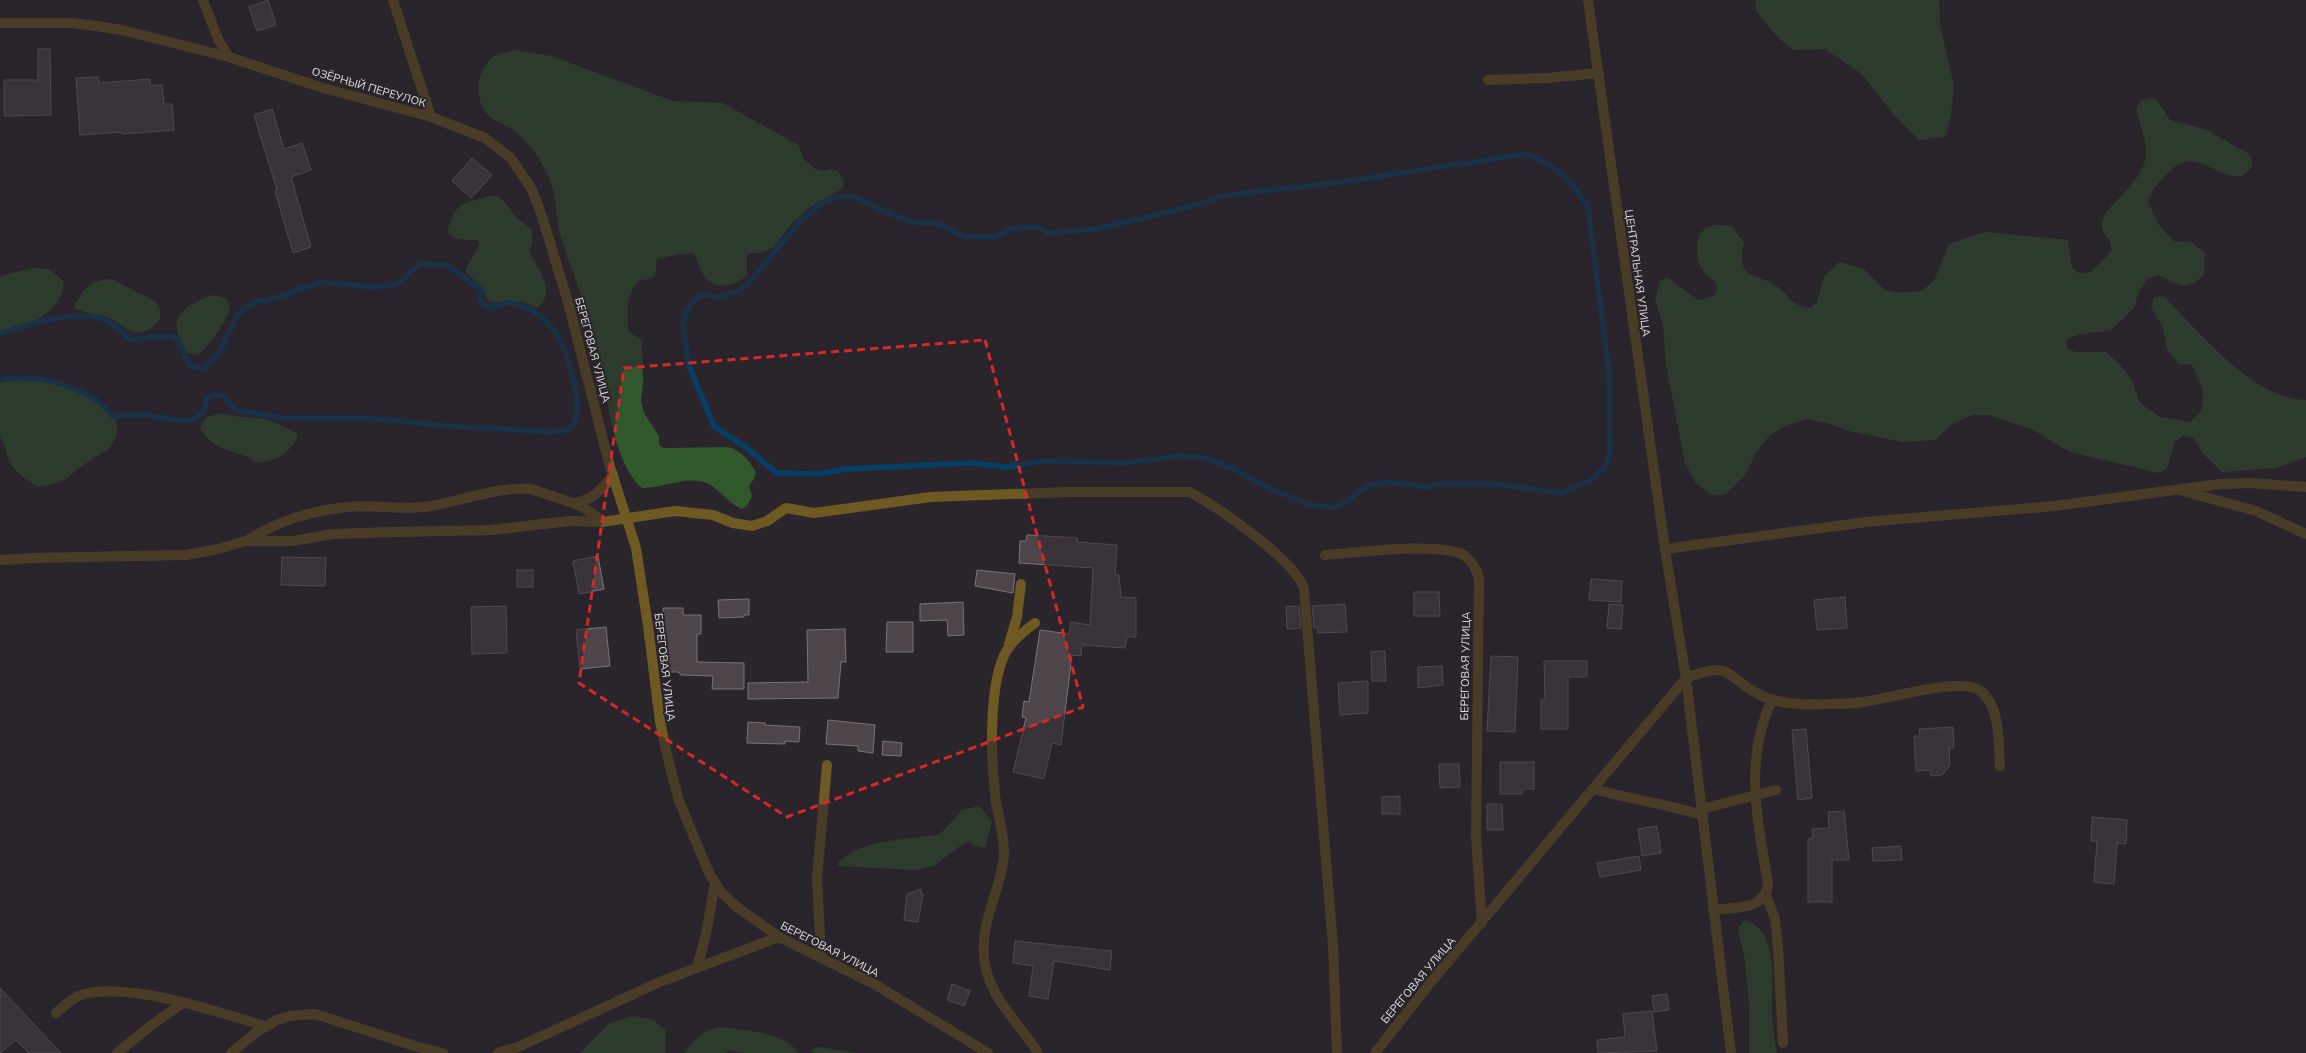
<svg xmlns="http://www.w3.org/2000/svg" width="2306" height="1053" viewBox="0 0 2306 1053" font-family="Mulish,sans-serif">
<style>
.green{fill:#31572d}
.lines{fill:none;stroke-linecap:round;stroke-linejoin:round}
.stream{stroke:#053f68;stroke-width:5.5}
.building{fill:#4d454a;stroke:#7b7278}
.minor{stroke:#6f5923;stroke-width:10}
.marked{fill:none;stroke:#d62828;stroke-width:3;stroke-dasharray:8 5;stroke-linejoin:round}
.labels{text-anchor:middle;stroke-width:4;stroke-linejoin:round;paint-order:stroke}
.street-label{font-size:11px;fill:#e1dfe3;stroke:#29252b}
</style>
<rect width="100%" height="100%" fill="#29252b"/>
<g class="green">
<path d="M 1755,0 L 1939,0 L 1940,24 L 1954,86 L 1951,115 L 1946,136 L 1919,140 L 1890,110 L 1862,74 L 1825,49 L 1794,50 L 1779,39 L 1756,11 Z"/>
<path d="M 514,50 L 551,56 L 673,101 L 723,103 L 798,145 L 804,159 L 815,169 L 824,171 L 831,169 L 838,171 L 844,181 L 842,189 L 810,207 L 793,222 L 774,247 L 763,252 L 747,254 L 747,275 C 734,287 714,292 703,274 C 699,269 698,260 694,254 C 687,252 666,257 657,259 L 655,276 L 650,279 L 640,280 C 626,292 626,314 629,332 L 642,340 L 643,383 L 641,401 L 644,413 L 659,436 L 659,445 L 664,448 L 728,447 C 743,451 748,460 756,472 L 754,479 L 749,486 L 752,496 L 747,506 L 742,509 C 726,502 721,490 707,483 C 688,475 662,488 642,488 C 610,460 607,386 597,346 C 588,308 572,273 561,237 C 556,219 557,200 551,183 C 544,164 529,141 513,130 C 505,124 494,122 487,114 C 473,99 477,65 496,55 C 501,53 508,52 514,50 Z"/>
<path d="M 2151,98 L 2157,100 L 2170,120 L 2207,130 L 2249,154 L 2253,163 C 2239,198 2206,152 2181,163 C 2176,164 2173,169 2169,172 C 2158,181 2153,189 2148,202 L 2159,225 L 2173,241 L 2191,242 L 2205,253 L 2204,275 C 2184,293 2180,285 2158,275 L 2148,279 L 2139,291 L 2134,308 L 2111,330 L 2077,335 L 2066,340 L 2068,350 L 2078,352 L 2106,352 L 2119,363 L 2132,381 L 2140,403 L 2160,417 L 2190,422 L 2202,410 L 2203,390 L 2192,365 L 2179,364 L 2167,349 L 2162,326 L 2151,307 L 2154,297 L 2164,296 C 2198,331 2254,400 2306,400 L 2306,457 L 2276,468 L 2222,472 L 2205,456 L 2193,438 L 2183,436 L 2175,441 L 2167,469 L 2159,473 L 2070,452 L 2031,429 L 1988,415 L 1973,415 L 1952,424 L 1935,440 L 1903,442 L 1849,431 L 1827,423 L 1807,419 L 1788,425 L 1770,435 L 1756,453 L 1746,474 L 1726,494 L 1713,496 L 1696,484 L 1685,463 L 1666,365 L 1663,324 L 1655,300 L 1660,280 L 1668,278 L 1698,300 L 1714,296 C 1715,294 1717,290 1717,288 C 1717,281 1707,276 1703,271 C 1699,265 1697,257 1697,250 C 1697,226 1711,223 1732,226 L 1744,243 C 1735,282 1757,272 1778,287 C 1793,298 1788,305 1811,308 L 1817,302 L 1824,276 L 1839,262 L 1864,269 L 1885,290 L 1901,293 L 1921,291 L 1934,281 L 1949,244 L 1985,232 L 2068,240 L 2072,268 L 2078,273 L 2091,272 L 2111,252 C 2113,238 2099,232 2102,222 C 2106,210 2114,203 2122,195 C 2154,161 2149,152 2136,109 L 2141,100 Z"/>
<path d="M 489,196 C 504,194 506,206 515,216 C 520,221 527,225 532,230 L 532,244 L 529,249 C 535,268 559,290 537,308 L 521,301 L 491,302 L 486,298 L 484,289 L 465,271 L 480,243 L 478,240 C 465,240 457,242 447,232 C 456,202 460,205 489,196 Z"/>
<path d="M 33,268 L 49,269 L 64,282 C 61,316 27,324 0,334 L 0,276 Z"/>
<path d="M 112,279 L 156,302 L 160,310 L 160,319 C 136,347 129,325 104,316 C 94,313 82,313 74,307 C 86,286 87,281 112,279 Z"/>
<path d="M 213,295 L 226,298 L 230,310 C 222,327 213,341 198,355 L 187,353 C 184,346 178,337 177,329 C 173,310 199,300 213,295 Z"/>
<path d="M 15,376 C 43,379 143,400 111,446 C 107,452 95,457 89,461 C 79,467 70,478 59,482 C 53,485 45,485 38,487 C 28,480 17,475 11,464 C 6,455 6,445 0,437 L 0,380 Z"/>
<path d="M 221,413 C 235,417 248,417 262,419 C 275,421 287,428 298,434 C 294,450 276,462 260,462 C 255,462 250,458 246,456 C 228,451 208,446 200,427 L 207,417 Z"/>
<path d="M 979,806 L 992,821 L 985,848 L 973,845 L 969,841 L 964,843 L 934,866 L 916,870 L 838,866 L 839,861 C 868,837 905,841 940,834 L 962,810 Z"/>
<path d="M 1744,920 C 1778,929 1772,977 1772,1004 C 1772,1020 1773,1037 1777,1053 L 1749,1053 L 1749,1002 L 1744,955 L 1738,929 Z"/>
<path d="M 633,1016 L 652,1019 L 666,1030 L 665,1053 L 580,1053 L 610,1023 Z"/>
<path d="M 721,1027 C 746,1031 783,1031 799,1053 L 746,1053 L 729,1050 L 724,1053 L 685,1053 C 693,1039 704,1030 721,1027 Z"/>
<path d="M 818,1047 L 858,1053 L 813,1053 L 812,1050 Z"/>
</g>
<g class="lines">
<g class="stream">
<path d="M 1526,154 C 1554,164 1572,181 1588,207 L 1609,372 L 1610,453 L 1606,466 L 1590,481 L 1560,493 L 1495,484 L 1440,484 L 1427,487 L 1387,482 L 1369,486 L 1358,492 L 1347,502 L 1336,507 L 1321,506 L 1309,505 L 1271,489 L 1232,468 L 1201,457 L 1178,456 L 1125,463 L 1044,461 L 1006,467 L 971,463 L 846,469 L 820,474 L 777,473 L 744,446 L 714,426 L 689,366 L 683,326 L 686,313 L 691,304 L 698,297 L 707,294 L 717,298 L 739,291 L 748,284 L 802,219 L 821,204 L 837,197 L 855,197 L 900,218 L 911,222 L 940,224 L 960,235 L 968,237 L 995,237 L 1010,230 L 1023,227 L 1038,227 L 1048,233 L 1097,229 L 1196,205 L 1227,195 L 1335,183 Z"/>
<path d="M 0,334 C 25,325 70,312 96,317 C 109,319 120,331 130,339 L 171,336 L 176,338 L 191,367 L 204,368 L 219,353 L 238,315 L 245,308 L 258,302 L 282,296 L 314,284 L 324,282 L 371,287 L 394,285 L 403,280 L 412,270 L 422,264 L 447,265 L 481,290 L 480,299 L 484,306 C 492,309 499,304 508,303 C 518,302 527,307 536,313 C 545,320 555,330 560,340 C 568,357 584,406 574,423 C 570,431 561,431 553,432 L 449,426 L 369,418 L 283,418 L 235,410 L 222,395 C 204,393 208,401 203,413 L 189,422 L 147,415 L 113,416 C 107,410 101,403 95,399 C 68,383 31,373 0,380"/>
</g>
</g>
<g class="building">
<path d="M 268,0 L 276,25 L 257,31 L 249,7 Z"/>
<path d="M 38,49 L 50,49 L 51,115 L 4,116 L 4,80 L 38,80 Z"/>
<path d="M 98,77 L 99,83 L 150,79 L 150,86 L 162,85 L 164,104 L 172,104 L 174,130 L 122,134 L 122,132 L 80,135 L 76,78 Z"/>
<path d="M 272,109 L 284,149 L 302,143 L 311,170 L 291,177 L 311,247 L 293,253 L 275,191 L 277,190 L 254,115 Z"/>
<path d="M 472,158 L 492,175 L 471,198 L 452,181 Z"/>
<path d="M 1027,535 L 1078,538 L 1077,542 L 1117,545 L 1115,575 L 1119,575 L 1121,597 L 1136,598 L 1136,637 L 1127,637 L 1125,648 L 1082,645 L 1081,656 L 1072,655 L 1061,745 L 1052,743 L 1044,779 L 1013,772 L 1026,718 L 1022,717 L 1024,701 L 1029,702 L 1040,630 L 1069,634 L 1071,622 L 1090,625 L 1093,568 L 1019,563 L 1020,541 L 1026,541 Z"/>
<path d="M 598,556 L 604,589 L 579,594 L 573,561 Z"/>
<path d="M 282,557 L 326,558 L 325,586 L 281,585 Z"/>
<rect x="517" y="570" width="16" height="17"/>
<path d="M 977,570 L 1015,574 L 1013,593 L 975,586 Z"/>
<path d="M 1591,579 L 1622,581 L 1621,602 L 1589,600 Z"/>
<path d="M 1414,592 L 1439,592 L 1440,616 L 1414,616 Z"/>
<path d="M 1845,597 L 1847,628 L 1817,630 L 1814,600 Z"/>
<path d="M 749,599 L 749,615 L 744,615 L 744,617 L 719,618 L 718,600 Z"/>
<path d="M 963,602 L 964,635 L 948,636 L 947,620 L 920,621 L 920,604 Z"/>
<path d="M 1345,604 L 1347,632 L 1318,633 L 1318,627 L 1314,628 L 1312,606 Z"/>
<path d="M 1609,604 L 1623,605 L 1621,629 L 1607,628 Z"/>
<path d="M 506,606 L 507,653 L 472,654 L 471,607 Z"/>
<path d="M 1299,606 L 1301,628 L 1287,629 L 1286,607 Z"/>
<path d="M 663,608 L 683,608 L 683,615 L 701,615 L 701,634 L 697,634 L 697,662 L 744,663 L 744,689 L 712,689 L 713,676 L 681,675 L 678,672 L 666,672 Z"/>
<path d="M 887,622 L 913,622 L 913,652 L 886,652 Z"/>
<path d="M 606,627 L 610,666 L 580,669 L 576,630 Z"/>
<path d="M 845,629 L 846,662 L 841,662 L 838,698 L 748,699 L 748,683 L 808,682 L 807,630 Z"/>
<path d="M 1385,651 L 1386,681 L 1372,681 L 1371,652 Z"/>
<path d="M 1491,656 L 1518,657 L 1515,732 L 1487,731 Z"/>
<path d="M 1544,661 L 1587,661 L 1587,677 L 1568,677 L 1568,729 L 1541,729 L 1541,699 L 1545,699 Z"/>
<path d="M 1442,666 L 1443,685 L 1418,688 L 1418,667 Z"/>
<path d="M 1368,681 L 1368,713 L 1340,715 L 1338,683 Z"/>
<path d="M 828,720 L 875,725 L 873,753 L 858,751 L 858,746 L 826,744 Z"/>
<path d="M 748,722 L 765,723 L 765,725 L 800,727 L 799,742 L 785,741 L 785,744 L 747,743 Z"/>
<path d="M 1953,727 L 1954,748 L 1949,748 L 1950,765 L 1942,775 L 1931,776 L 1930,770 L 1916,771 L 1914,736 L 1920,736 L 1919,729 Z"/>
<path d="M 1806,729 L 1812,798 L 1798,800 L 1792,730 Z"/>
<path d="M 883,741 L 902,743 L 901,756 L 882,755 Z"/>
<path d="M 1500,762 L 1534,762 L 1534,789 L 1522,789 L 1522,794 L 1500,794 Z"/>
<path d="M 1439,764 L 1459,764 L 1460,787 L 1440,788 Z"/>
<path d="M 1400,796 L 1400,814 L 1382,814 L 1382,797 Z"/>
<path d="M 1487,804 L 1502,804 L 1503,830 L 1487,830 Z"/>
<path d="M 1844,811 L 1849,860 L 1832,860 L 1832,902 L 1808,902 L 1808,839 L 1813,838 L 1812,829 L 1829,828 L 1828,812 Z"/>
<path d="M 2092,817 L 2127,820 L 2126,844 L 2117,843 L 2114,884 L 2094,882 L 2097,841 L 2091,841 Z"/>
<path d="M 1657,826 L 1661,853 L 1642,856 L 1638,829 Z"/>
<path d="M 1901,846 L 1902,860 L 1873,861 L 1872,848 Z"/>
<path d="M 1639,856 L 1641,870 L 1600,877 L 1597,863 Z"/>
<path d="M 921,889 L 921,894 L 923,894 L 918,922 L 904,920 L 907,894 Z"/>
<path d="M 1015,941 L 1112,951 L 1110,970 L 1054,961 L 1048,999 L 1029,996 L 1033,966 L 1013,963 Z"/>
<path d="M 952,984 L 970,991 L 964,1006 L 947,1000 Z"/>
<path d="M 0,988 L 61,1053 L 29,1053 L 16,1040 L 0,1053 Z"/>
<path d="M 1667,994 L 1669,1010 L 1654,1012 L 1652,996 Z"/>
<path d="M 1652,1011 L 1657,1051 L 1598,1053 L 1597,1040 L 1625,1037 L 1623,1014 Z"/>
</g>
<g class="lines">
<g class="minor">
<path d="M 203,0 L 218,39 L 229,57"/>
<path d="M 393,0 L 431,117"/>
<path d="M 1588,0 L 1665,549 L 1686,678 L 1731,1053"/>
<path d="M 0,23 L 72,23 L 96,26 L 122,30 L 229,57 L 320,87 L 431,117 L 485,138 L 511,158 L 531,188 L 541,213 L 568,302 L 610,467 L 636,548 L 648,626 L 660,722 L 669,763 L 679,801 L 709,873 L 721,892 L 737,907 L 779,937 L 876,985 L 988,1053"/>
<path d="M 1488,80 L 1548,78 L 1599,73"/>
<path d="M 2183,491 L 2256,511 L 2306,534"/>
<path d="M 576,503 C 594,498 603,490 613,474"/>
<path d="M 246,541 C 276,522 312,510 349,507 C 376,504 402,511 431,506 C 461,501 500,486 529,489 C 536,490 543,493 549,495 C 570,502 587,506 602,522"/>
<path d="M 1665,549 L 1866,522 L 2054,506 L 2220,484 L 2252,483 L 2306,487"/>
<path d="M 1325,555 C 1355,553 1441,541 1465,556 C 1473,562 1477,570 1479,579 L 1476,837 L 1482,923"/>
<path d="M 0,560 L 33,558 L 186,555 L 218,549 L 246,541 L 293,541 L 332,534 L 394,532 L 492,530 L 569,521 L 602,522 L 675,511 L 713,515 L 733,523 L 752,526 L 767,521 L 786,508 L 814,513 L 931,497 L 1070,492 L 1189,492 C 1215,504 1297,562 1304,589 L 1333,946 L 1337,1053"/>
<path d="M 1035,623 C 1024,631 1014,639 1007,650 C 988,682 991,757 995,794 C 997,815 1005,834 1004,856 C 1000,895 976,928 986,969 C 993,1000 1021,1026 1038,1053"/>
<path d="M 1009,644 L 1017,617 L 1021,584"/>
<path d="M 1594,789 C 1630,799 1666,804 1702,815"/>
<path d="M 1701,809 L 1776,790"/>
<path d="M 1766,895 L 1775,919 L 1778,946 L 1783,1043"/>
<path d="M 1713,910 C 1734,907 1765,911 1768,884 C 1758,821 1743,760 1772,700"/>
<path d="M 821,956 L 817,878 L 827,765"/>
<path d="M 697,968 L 706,934 L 715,883"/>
<path d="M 56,1013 C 64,1006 73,997 84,994 C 131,982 218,1012 265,1026"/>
<path d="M 117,1053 L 153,1024 L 183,1003"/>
<path d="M 231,1053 L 255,1033 L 277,1020 L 290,1016 L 315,1014 L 418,1047 L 443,1053"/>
<path d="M 498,1053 L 518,1047 L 662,981 L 779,937"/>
<path d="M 1375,1053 L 1431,982 L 1686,678 C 1736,659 1725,679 1762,696 C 1782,705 1806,705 1827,704 C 1839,704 1852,704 1863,702 C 1888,699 1960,677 1979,690 C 2001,705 1998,742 2000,766"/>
</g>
</g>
<path d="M0 0H2306V1053H0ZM 985,340 L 1083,707 L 787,817 L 579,683 L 624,368 Z" fill="#29252b" fill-opacity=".55" fill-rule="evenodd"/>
<path class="marked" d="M 985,340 L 1083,707 L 787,817 L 579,683 L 624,368 Z"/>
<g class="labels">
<g class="street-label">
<text transform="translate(369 87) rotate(16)" y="4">ОЗЁРНЫЙ ПЕРЕУЛОК</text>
<text transform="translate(1638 273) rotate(82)" y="4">ЦЕНТРАЛЬНАЯ УЛИЦА</text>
<text transform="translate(593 350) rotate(75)" y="4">БЕРЕГОВАЯ УЛИЦА</text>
<text transform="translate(1465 666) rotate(-89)" y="4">БЕРЕГОВАЯ УЛИЦА</text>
<text transform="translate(665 667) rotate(83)" y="4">БЕРЕГОВАЯ УЛИЦА</text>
<text transform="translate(830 949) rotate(27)" y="4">БЕРЕГОВАЯ УЛИЦА</text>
<text transform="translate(1418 980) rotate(-50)" y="4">БЕРЕГОВАЯ УЛИЦА</text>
</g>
</g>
</svg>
